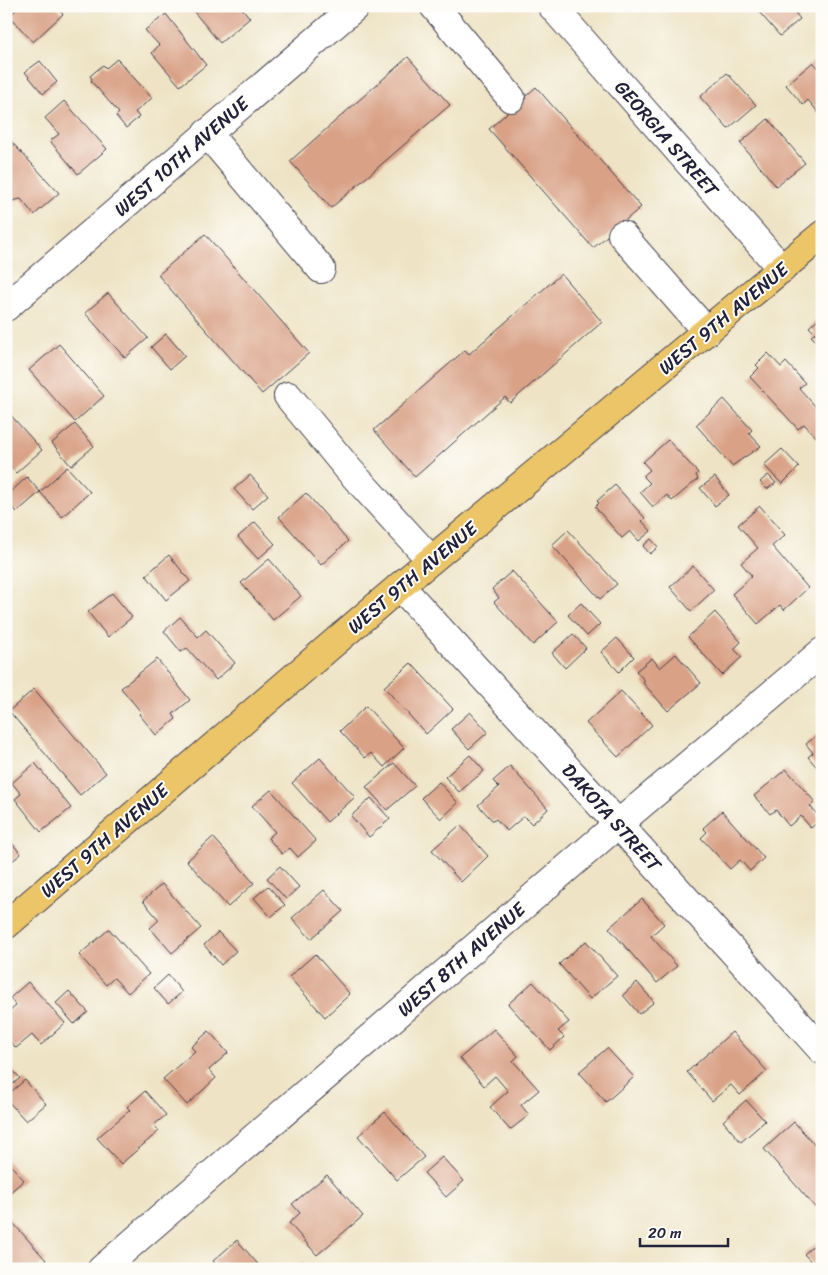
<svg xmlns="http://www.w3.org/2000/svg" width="828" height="1275" viewBox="0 0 828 1275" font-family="Sriracha,sans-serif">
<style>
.building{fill:#d9a287}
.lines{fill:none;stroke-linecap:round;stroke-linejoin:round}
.minor-casing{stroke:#413f50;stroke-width:30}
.major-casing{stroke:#413f50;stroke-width:30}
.minor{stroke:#fff;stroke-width:28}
.major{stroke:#ecc569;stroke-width:28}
.labels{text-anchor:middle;stroke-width:4;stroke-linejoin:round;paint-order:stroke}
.street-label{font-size:19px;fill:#22223b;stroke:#fdfcf7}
</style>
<rect width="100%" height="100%" fill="#fdfcf7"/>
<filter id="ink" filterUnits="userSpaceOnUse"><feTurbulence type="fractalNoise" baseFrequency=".02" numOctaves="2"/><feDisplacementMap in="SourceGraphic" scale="10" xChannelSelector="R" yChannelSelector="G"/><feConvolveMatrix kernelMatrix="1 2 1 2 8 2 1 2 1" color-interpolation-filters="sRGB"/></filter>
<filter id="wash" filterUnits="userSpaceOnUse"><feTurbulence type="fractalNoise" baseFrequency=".0096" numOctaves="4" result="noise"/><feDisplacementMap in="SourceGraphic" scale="20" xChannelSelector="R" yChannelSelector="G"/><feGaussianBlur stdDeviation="1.12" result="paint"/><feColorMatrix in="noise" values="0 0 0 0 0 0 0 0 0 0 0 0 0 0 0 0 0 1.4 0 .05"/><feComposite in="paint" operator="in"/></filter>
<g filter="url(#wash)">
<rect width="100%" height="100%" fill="#eee3c5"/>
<g id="blocks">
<g class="building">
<path d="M 20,6 L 55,6 L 63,14 L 33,42 L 9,16 Z"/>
<path d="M 189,6 L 240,6 L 250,18 L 220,43 Z"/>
<path d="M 766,6 L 790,6 L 800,19 L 780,36 L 759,12 Z"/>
<path d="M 166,14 L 206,65 L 180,86 L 152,53 L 159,45 L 145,30 Z"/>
<path d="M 408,57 L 450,105 L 331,208 L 290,161 Z"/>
<path d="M 117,59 L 152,98 L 135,112 L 139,117 L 126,128 L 116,116 L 119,113 L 91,81 L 92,79 L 90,76 L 103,65 L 106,68 Z"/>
<path d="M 40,61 L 57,82 L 43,94 L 25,72 Z"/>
<path d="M 813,62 L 822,72 L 822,117 L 808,100 L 803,105 L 786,85 Z"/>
<path d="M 727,73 L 756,105 L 728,129 L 700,97 Z"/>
<path d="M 536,87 L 641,207 L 593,248 L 489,129 Z"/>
<path d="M 64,101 L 107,149 L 78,174 L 50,141 L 59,134 L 45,118 Z"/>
<path d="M 768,119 L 805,163 L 776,186 L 740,143 Z"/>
<path d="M 6,136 L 59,193 L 34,215 L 21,199 L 11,201 L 6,195 Z"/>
<path d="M 205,234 L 309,353 L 262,394 L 158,275 Z"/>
<path d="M 561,274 L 602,322 L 510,403 L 505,397 L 415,477 L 374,430 L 465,350 L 469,354 Z"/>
<path d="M 108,293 L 148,338 L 125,358 L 85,313 Z"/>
<path d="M 822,315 L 822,347 L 811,336 L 815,333 L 809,327 Z"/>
<path d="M 166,334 L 185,356 L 170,369 L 151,347 Z"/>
<path d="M 59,344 L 104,396 L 75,422 L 29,370 Z"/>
<path d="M 768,353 L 781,367 L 786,362 L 805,383 L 799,388 L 816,407 L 822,402 L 822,443 L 804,424 L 798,429 L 750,377 L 759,368 L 756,365 Z"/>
<path d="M 724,399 L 752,430 L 749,433 L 761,446 L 732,466 L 696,425 Z"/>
<path d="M 6,410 L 42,450 L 16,473 L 6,462 Z"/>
<path d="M 75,424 L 94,446 L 71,466 L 52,443 Z"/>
<path d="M 668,440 L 698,473 L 696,475 L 698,479 L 672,501 L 667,495 L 653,507 L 640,492 L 650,483 L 643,476 L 650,470 L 643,462 Z"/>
<path d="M 782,449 L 799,467 L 782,484 L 764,465 Z"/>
<path d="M 67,467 L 90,492 L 62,517 L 40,492 Z"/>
<path d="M 250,475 L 268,495 L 252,509 L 234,489 Z"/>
<path d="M 768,475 L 776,483 L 767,489 L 760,482 Z"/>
<path d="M 27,477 L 40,492 L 17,512 L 6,500 L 6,496 Z"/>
<path d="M 715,477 L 729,495 L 715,506 L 700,488 Z"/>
<path d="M 615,485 L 645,518 L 642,521 L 651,531 L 639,541 L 630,531 L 622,538 L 595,507 L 599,503 L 597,501 Z"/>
<path d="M 306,493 L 348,541 L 321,565 L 279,517 Z"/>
<path d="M 760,506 L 785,535 L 772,546 L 808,588 L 784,610 L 780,605 L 758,624 L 732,594 L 752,576 L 741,563 L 758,548 L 738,525 Z"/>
<path d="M 255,522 L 275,544 L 258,559 L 238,537 Z"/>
<path d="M 568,530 L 617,584 L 600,599 L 552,545 Z"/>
<path d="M 651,539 L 658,547 L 650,554 L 643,546 Z"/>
<path d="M 169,555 L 190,581 L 166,600 L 146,575 Z"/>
<path d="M 269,559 L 301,596 L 273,620 L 241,583 Z"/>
<path d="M 693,566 L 714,590 L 691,611 L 670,587 Z"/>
<path d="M 512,571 L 558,622 L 533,645 L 494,602 L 499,598 L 492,589 Z"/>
<path d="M 112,593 L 132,617 L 108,637 L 88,612 Z"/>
<path d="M 581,603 L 600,624 L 587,636 L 568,615 Z"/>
<path d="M 715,612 L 741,642 L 734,649 L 742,657 L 722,675 L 688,637 Z"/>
<path d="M 180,617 L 198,637 L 206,630 L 235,663 L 216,680 L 187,648 L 181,652 L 164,631 Z"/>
<path d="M 573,634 L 586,648 L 565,668 L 552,653 Z"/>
<path d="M 617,638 L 634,657 L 619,672 L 601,652 Z"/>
<path d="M 676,654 L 701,683 L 668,711 L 643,683 L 645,681 L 636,671 L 652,658 L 660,668 Z"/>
<path d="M 157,659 L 190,700 L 173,714 L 176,719 L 156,735 L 139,714 L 141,712 L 121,688 Z"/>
<path d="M 411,663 L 453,709 L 426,734 L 384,687 Z"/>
<path d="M 34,689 L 106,773 L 80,795 L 9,711 Z"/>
<path d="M 621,691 L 652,725 L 618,757 L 586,723 Z"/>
<path d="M 366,706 L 404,748 L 384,767 L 371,753 L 365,758 L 340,731 Z"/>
<path d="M 470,712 L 488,732 L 469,749 L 451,729 Z"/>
<path d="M 822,731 L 822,773 L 808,757 L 813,753 L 806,744 Z"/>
<path d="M 470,755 L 484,771 L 459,792 L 445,777 Z"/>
<path d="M 320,758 L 355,797 L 327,822 L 292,783 Z"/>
<path d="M 35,763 L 71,808 L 41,832 L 15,799 L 21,794 L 12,783 Z"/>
<path d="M 394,763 L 415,786 L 387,810 L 366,787 Z"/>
<path d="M 510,766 L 548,809 L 532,824 L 524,816 L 507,831 L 496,819 L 493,821 L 478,805 L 499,787 L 493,781 Z"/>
<path d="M 786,769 L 815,802 L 810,806 L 821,819 L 811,828 L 801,816 L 789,826 L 776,810 L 770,814 L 754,796 Z"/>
<path d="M 439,782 L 458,803 L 441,819 L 421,798 Z"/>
<path d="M 271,790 L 316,841 L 298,857 L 290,848 L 282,854 L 268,838 L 275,832 L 252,806 Z"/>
<path d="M 371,798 L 390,819 L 369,837 L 351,816 Z"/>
<path d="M 722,811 L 764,858 L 750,871 L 740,860 L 730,869 L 701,838 L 707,832 L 703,828 Z"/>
<path d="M 460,825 L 488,856 L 461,882 L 432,850 Z"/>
<path d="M 6,836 L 21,854 L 6,866 Z"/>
<path d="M 213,837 L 254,883 L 228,907 L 187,861 Z"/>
<path d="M 280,866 L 299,887 L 286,899 L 267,878 Z"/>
<path d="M 162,884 L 201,928 L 172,953 L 150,928 L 159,920 L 143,901 Z"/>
<path d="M 268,886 L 285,905 L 271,917 L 254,898 Z"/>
<path d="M 324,890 L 343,911 L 311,939 L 292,918 Z"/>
<path d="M 642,899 L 664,924 L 651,936 L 677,966 L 657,983 L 609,928 Z"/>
<path d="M 109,929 L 149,974 L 128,993 L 114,978 L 106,985 L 79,955 Z"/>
<path d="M 218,932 L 236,951 L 221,965 L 204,945 Z"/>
<path d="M 586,941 L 617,976 L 590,999 L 559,964 Z"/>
<path d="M 315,954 L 350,994 L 325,1017 L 289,977 Z"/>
<path d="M 168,975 L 182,992 L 168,1004 L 154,988 Z"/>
<path d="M 28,982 L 65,1023 L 41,1045 L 32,1035 L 16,1048 L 6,1037 L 6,1014 L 16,1006 L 10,998 Z"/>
<path d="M 533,982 L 569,1022 L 558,1031 L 564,1037 L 550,1050 L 508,1004 Z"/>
<path d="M 637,982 L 654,1002 L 639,1014 L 623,995 Z"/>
<path d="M 69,991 L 88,1012 L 74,1024 L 56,1003 Z"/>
<path d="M 494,1029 L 518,1056 L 513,1061 L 539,1090 L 521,1105 L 529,1115 L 510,1130 L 490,1107 L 508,1091 L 495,1076 L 484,1086 L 460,1058 Z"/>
<path d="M 209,1031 L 228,1053 L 209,1070 L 216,1078 L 187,1105 L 163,1079 L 195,1051 L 191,1047 Z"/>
<path d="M 732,1032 L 767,1071 L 740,1095 L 731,1085 L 712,1101 L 687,1072 Z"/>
<path d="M 607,1048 L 634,1077 L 606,1102 L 579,1072 Z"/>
<path d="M 6,1063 L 20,1078 L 6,1090 Z"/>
<path d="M 25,1080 L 46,1104 L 26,1121 L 6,1099 L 6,1096 Z"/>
<path d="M 145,1091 L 166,1115 L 154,1125 L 159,1131 L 121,1164 L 97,1138 L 130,1110 L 127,1107 Z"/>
<path d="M 746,1100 L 765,1121 L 741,1142 L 723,1121 Z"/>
<path d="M 385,1112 L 424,1157 L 397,1180 L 358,1136 Z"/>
<path d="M 794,1122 L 822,1153 L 822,1215 L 764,1149 Z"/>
<path d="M 442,1157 L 464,1181 L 446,1197 L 424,1173 Z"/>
<path d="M 6,1160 L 24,1180 L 6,1196 Z"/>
<path d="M 327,1175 L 363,1216 L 317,1255 L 289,1223 L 300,1213 L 292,1204 Z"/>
<path d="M 6,1215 L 46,1260 L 36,1269 L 11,1269 L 6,1264 Z"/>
<path d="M 822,1238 L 822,1269 L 818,1269 L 804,1254 Z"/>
<path d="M 237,1240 L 262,1269 L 220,1269 L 213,1261 Z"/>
<path d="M 303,1262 L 309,1269 L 295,1269 Z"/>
</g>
</g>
</g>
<g filter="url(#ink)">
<use href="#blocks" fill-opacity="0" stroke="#413f50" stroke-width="1"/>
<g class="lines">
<g class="minor-casing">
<g id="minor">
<path d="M 434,6 L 511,98"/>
<path d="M 552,6 L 782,269"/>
<path d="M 207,133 L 321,269"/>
<path d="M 622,235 L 707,332"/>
<path d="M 6,307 L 356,6"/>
<path d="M 288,396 L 349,470 L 431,560"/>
<path d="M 400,586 L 618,824 L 822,1050"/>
<path d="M 102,1269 L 618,824 L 822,652"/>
</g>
</g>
<g class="major-casing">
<path id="major" d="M 6,925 L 400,586 L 822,235"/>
</g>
<use href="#minor" class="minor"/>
<use href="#major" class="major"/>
</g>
</g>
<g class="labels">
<g class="street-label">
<text transform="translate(667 138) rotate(49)" y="7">GEORGIA STREET</text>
<text transform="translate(181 156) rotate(-41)" y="7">WEST 10TH AVENUE</text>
<text transform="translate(723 318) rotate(-40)" y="7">WEST 9TH AVENUE</text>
<text transform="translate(412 577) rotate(-40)" y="7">WEST 9TH AVENUE</text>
<text transform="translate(612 817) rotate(48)" y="7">DAKOTA STREET</text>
<text transform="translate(104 840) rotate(-41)" y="7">WEST 9TH AVENUE</text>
<text transform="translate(461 959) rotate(-41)" y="7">WEST 8TH AVENUE</text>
</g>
</g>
<rect width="828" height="1275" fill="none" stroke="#fdfcf7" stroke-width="25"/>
<path d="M640 1238v8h88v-8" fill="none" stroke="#22223b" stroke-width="2.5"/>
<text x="648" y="1238" font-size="15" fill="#22223b" stroke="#fdfcf7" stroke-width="4" paint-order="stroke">20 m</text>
</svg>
